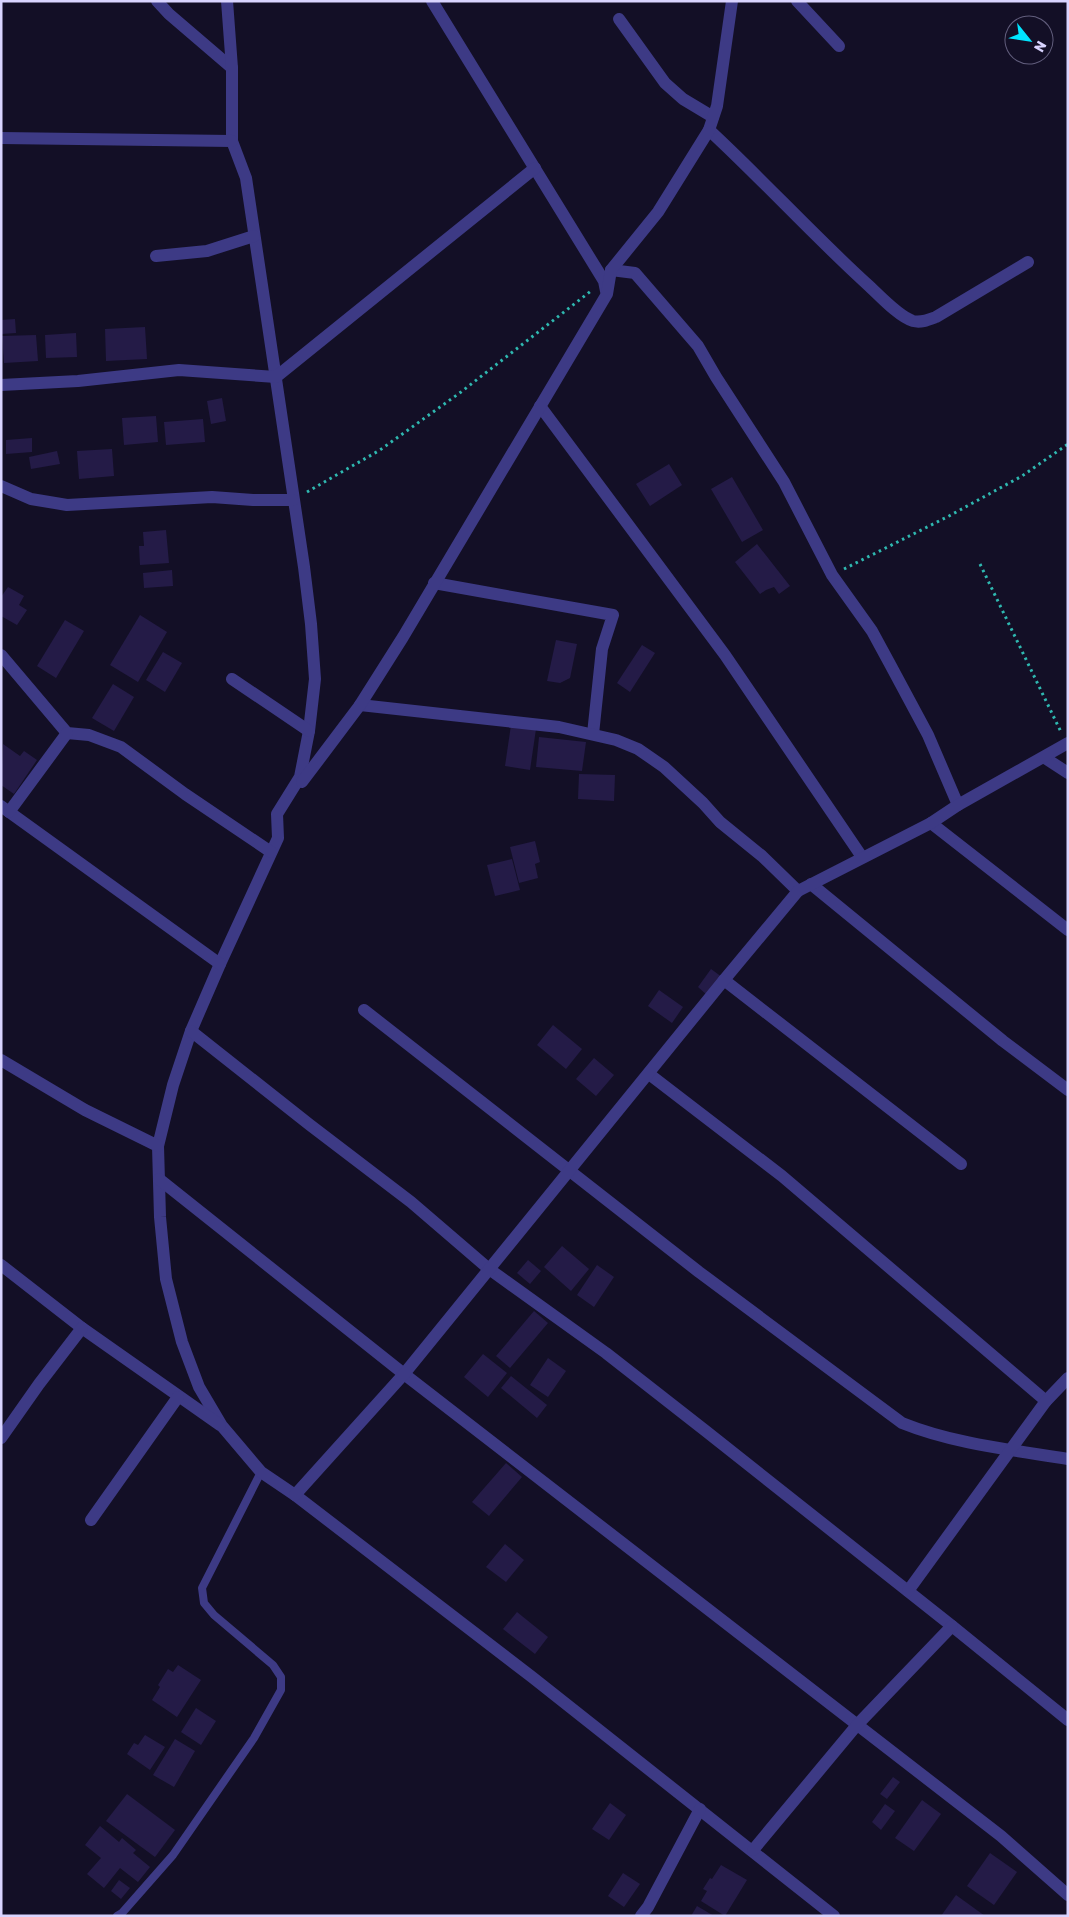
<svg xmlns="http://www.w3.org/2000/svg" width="1069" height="1917" viewBox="0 0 1069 1917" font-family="Rubik,sans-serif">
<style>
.building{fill:#241b47}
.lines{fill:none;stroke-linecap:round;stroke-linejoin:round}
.path{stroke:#2fb8b0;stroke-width:3;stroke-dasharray:2.5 4;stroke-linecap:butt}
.lane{stroke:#3d3a85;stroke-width:8}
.street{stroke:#3d3a85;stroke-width:12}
</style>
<rect width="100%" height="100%" fill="#130f26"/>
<g class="building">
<path d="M 15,319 L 16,333 L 1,334 L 1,320 Z"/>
<path d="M 145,327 L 147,359 L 106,361 L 105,329 Z"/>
<path d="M 76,333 L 77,357 L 46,358 L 45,335 Z"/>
<path d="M 36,335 L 38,361 L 4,363 L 2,336 Z"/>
<path d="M 222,398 L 226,421 L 211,424 L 207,401 Z"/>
<path d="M 156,416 L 158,442 L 124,445 L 122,418 Z"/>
<path d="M 203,419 L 205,442 L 166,445 L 164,422 Z"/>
<path d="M 32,438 L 32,452 L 6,454 L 6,440 Z"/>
<path d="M 112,449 L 114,476 L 79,479 L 77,451 Z"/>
<path d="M 57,451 L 60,464 L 31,469 L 29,457 Z"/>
<path d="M 669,464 L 682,485 L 650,506 L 636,484 Z"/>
<path d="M 732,477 L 763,530 L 742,542 L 711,489 Z"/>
<path d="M 166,530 L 169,563 L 140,565 L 139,546 L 144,546 L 143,532 Z"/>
<path d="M 757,544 L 790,586 L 779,594 L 774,587 L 766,590 L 760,594 L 735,562 Z"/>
<path d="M 172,570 L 173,586 L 144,588 L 143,573 Z"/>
<path d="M 8,587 L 24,596 L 19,605 L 27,610 L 17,625 L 1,616 L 1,597 Z"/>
<path d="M 140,615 L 167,632 L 138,682 L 110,665 Z"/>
<path d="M 65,620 L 84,631 L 56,678 L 37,666 Z"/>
<path d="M 556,640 L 577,644 L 570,678 L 560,683 L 547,681 Z"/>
<path d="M 642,645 L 655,653 L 630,692 L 617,683 Z"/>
<path d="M 163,652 L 182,663 L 165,692 L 146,680 Z"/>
<path d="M 113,684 L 134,697 L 114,731 L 92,718 Z"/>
<path d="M 511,725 L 536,729 L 530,770 L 505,766 Z"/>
<path d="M 539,737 L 586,742 L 582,771 L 536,767 Z"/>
<path d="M 3,744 L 20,756 L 24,751 L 37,760 L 14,794 L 1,785 Z"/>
<path d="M 579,774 L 615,775 L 614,801 L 578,799 Z"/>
<path d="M 535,841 L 540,862 L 535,864 L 538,878 L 519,883 L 510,847 Z"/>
<path d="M 512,859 L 520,890 L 495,896 L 487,865 Z"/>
<path d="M 711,969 L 722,977 L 708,996 L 698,987 Z"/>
<path d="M 659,990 L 683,1007 L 672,1023 L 648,1006 Z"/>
<path d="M 553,1025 L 582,1049 L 566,1069 L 537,1045 Z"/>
<path d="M 594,1058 L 614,1075 L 596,1096 L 576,1079 Z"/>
<path d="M 562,1246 L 589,1269 L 571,1291 L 544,1267 Z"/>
<path d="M 528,1260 L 541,1271 L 530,1284 L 517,1273 Z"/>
<path d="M 597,1265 L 614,1277 L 594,1307 L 577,1295 Z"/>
<path d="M 534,1311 L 548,1323 L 510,1368 L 496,1356 Z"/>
<path d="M 483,1354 L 507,1373 L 488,1397 L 464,1377 Z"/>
<path d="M 548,1358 L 566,1371 L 548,1397 L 530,1385 Z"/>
<path d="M 511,1376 L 547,1405 L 537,1418 L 501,1388 Z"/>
<path d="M 506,1463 L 522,1477 L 489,1516 L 472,1502 Z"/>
<path d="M 505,1544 L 524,1560 L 506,1582 L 486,1567 Z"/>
<path d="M 517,1612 L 548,1637 L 535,1654 L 503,1629 Z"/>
<path d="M 178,1665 L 201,1680 L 177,1717 L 152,1700 L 160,1687 L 158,1685 L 168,1669 L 173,1672 Z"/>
<path d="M 196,1708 L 216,1721 L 201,1745 L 181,1732 Z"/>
<path d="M 145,1735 L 165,1747 L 150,1770 L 127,1754 L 134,1743 L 138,1745 Z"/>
<path d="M 175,1739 L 195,1751 L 174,1787 L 153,1775 Z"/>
<path d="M 893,1777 L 900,1782 L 887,1799 L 880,1794 Z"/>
<path d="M 127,1794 L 175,1830 L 155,1857 L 106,1821 Z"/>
<path d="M 922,1800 L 941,1814 L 914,1851 L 895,1838 Z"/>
<path d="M 610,1803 L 626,1815 L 609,1840 L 592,1829 Z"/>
<path d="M 885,1804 L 895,1811 L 881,1830 L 872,1822 Z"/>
<path d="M 100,1826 L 119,1842 L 122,1838 L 136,1850 L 133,1853 L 150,1867 L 138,1882 L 120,1868 L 104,1888 L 87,1874 L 101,1858 L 85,1845 Z"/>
<path d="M 990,1853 L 1017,1872 L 994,1905 L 967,1886 Z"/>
<path d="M 721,1865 L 747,1880 L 725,1916 L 701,1901 L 707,1891 L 703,1889 L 710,1878 L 712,1879 Z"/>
<path d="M 623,1873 L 640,1884 L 624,1907 L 608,1896 Z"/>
<path d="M 119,1880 L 130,1888 L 121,1899 L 111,1891 Z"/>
<path d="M 956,1895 L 985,1916 L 941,1916 Z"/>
<path d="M 697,1906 L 714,1916 L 691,1916 Z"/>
</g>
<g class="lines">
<g class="path">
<path d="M 307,492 L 380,450 L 461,392 L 591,291"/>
<path d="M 980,564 L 1061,732"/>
<path d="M 844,569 L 949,516 L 1022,476 L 1068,444"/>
</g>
<path class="lane" d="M 117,1916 L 122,1913 L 173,1855 L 254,1738 L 281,1690 L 281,1677 L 273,1665 L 214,1615 L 204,1603 L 202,1588 L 261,1472"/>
<g class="street">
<path d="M 157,1 L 169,14 L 232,68"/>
<path d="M 227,1 L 232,68 L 232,141 L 246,178 L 304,567 L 311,624 L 315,679 L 309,731 L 300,777 L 277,814 L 278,838 L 220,964 L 191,1031 L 173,1085 L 158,1146 L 160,1217 L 166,1279 L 182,1342 L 199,1387 L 222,1426 L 261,1472 L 295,1495 L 532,1677 L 834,1916"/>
<path d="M 432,1 L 604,281 L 606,291"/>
<path d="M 797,1 L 839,46"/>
<path d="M 619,19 L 665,83 L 683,99 L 713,117"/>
<path d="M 709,130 C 763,180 813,235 868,285 C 879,295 899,317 913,321 C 921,323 928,320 936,317 L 1028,262"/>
<path d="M 1,138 L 232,141"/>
<path d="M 156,256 L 207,251 L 254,236"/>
<path d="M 611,270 L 635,273 L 698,346 L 716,377 L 784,482 L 832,575 L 872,631 L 891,666 L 928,735 L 958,805"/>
<path d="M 1,385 L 78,381 L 179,370 L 276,377 L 535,168"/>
<path d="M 540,406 L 725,655 L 862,857"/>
<path d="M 1,486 L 31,499 L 67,505 L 212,497 L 253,500 L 293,500"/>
<path d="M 434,583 L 613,615 L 602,649 L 593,734"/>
<path d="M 1,655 L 67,733 L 89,735 L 121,747 L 185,794 L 271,852"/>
<path d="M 232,679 L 309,731"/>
<path d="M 360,705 L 559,727 L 616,740 L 638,749 L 664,767 L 703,803 L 720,822 L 762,856 L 798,891"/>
<path d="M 1045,758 L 1068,773"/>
<path d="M 302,782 L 360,705 L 403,637 L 607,294 L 611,270 L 658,212 L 709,130 L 717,106 L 732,1"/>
<path d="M 1,806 L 220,964"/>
<path d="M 9,812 L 67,733"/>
<path d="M 931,823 L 1068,930"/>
<path d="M 811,884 L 1003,1041 L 1068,1090"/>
<path d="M 724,980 L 961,1164"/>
<path d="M 364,1010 L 699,1272 L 902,1423 C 954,1444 1013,1450 1068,1459"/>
<path d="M 191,1031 L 310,1125 L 411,1202 L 489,1269 L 606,1353 L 707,1432 L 952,1626 L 1068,1720"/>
<path d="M 1,1060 L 85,1110 L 158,1146"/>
<path d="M 649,1074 L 782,1176 L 1046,1401"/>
<path d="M 159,1179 L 404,1374 L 1001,1836 L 1068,1895"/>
<path d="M 1,1265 L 82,1328 L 220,1425"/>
<path d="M 1,1438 L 39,1384 L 82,1328"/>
<path d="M 295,1495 L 404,1374 L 724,980 L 798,891 L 931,823 L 958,805 L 1068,743"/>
<path d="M 91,1520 L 178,1397"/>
<path d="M 908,1591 L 1046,1401 L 1068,1378"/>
<path d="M 753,1850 L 857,1725 L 952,1626"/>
<path d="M 641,1916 L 648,1907 L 700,1809"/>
</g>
</g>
<rect width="1069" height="1917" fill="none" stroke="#d9d4ff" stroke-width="5"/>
<g transform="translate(1029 40) rotate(120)"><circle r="24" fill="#130f26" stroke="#625e7d"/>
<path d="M0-4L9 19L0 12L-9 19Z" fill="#00e5ff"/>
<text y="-8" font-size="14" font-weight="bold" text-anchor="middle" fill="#d9d4ff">N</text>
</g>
</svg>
